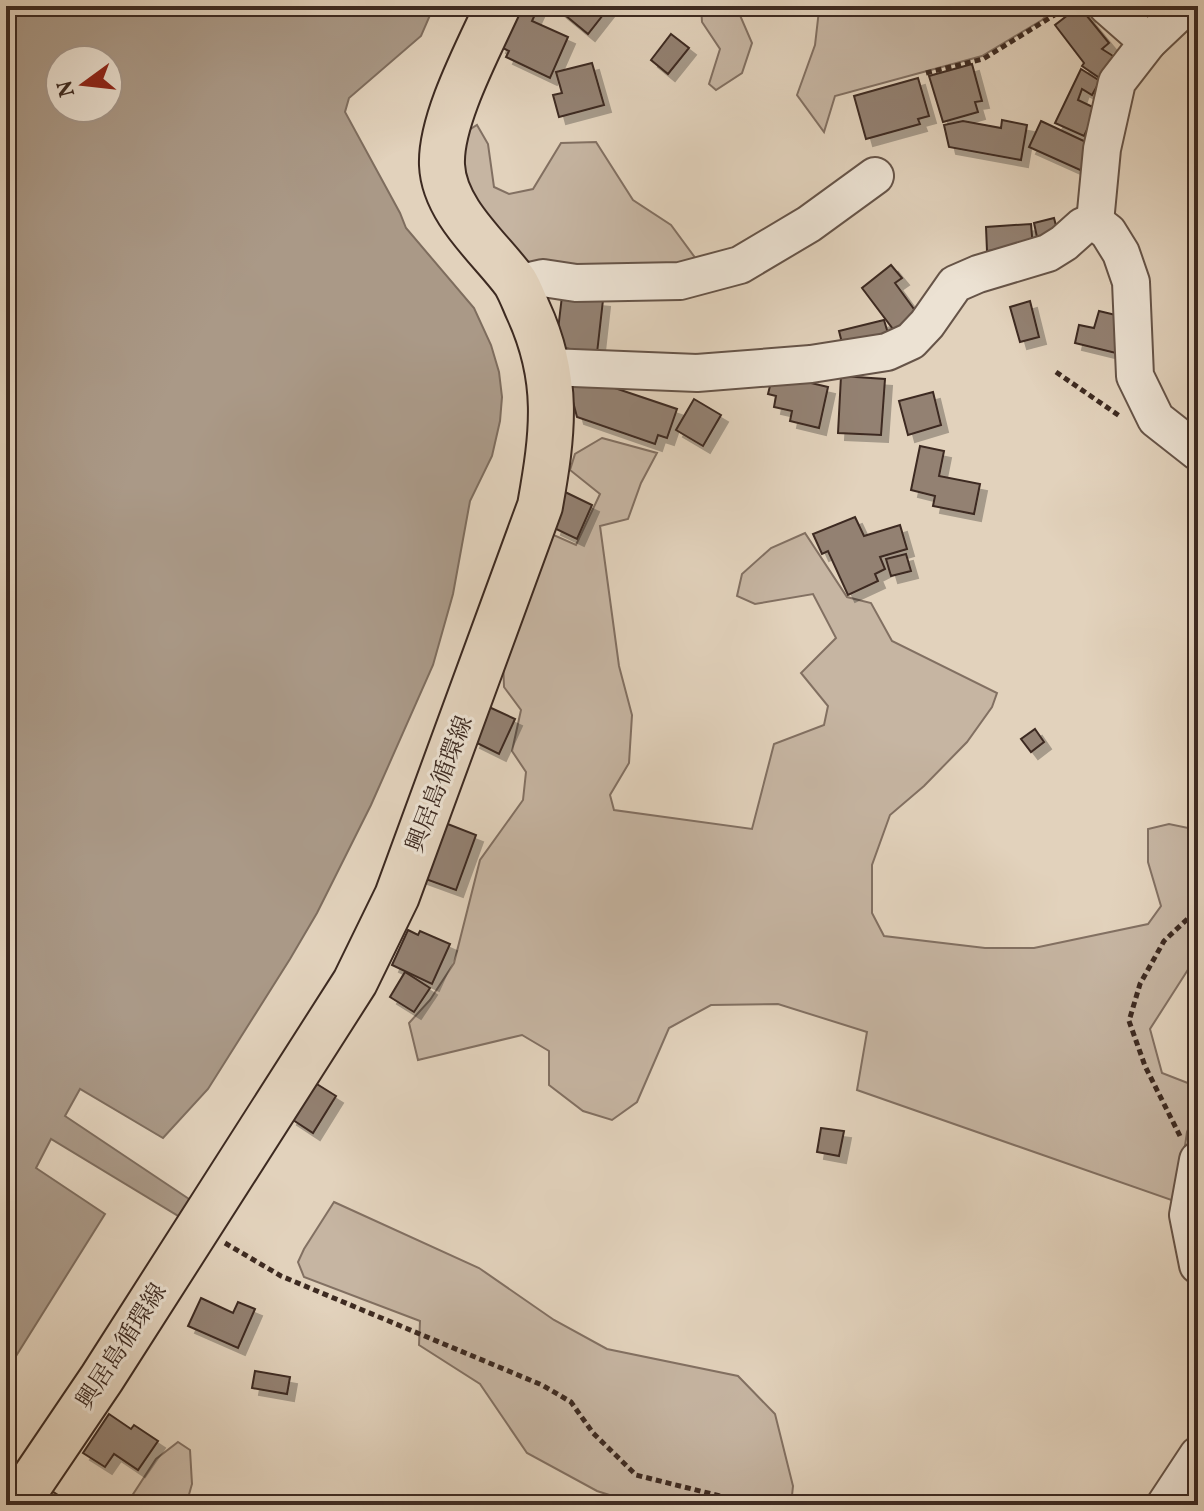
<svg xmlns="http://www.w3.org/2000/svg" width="1204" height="1511" viewBox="0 0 1204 1511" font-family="Vollkorn,'Noto Serif JP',serif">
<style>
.green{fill:#c6b5a2;stroke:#827062;stroke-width:2}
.water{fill:#aa9987;stroke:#7e6d5e;stroke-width:2;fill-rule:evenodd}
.building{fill:#938172;stroke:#3d2a21;stroke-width:2;filter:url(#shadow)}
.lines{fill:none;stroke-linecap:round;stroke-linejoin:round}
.minor-casing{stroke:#665448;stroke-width:40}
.major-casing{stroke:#3d2a21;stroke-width:48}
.path{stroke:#3d2a21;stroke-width:5;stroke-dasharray:6 4;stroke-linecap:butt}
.minor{stroke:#ece2d3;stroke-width:36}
.major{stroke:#e2d2bc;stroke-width:44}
.labels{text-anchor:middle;stroke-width:6;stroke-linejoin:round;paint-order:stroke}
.street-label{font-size:24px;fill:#3d2a21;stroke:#ece2d3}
</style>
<defs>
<filter id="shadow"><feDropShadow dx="7" dy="7" stdDeviation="0" flood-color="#0004"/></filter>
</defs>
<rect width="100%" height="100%" fill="#e2d2bc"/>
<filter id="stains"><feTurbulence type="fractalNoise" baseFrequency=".0025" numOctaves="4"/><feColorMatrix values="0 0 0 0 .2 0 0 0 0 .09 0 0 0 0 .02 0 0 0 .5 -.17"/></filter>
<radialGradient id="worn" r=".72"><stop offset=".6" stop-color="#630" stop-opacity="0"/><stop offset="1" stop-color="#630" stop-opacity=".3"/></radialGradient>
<g class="green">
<path d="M 701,6 L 736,6 L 752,43 L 742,73 L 716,90 L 709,84 L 720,49 L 702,22 Z"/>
<path d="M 816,6 L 1057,6 L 1042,20 L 982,56 L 835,96 L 824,132 L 797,95 L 815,45 L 819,10 Z"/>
<path d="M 477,125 L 488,144 L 494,187 L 509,194 L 533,189 L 561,143 L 596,142 L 633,200 L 671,225 L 699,263 L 679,270 L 519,263 L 487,231 L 458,163 L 461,135 Z"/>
<path d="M 602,438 L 657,453 L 641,483 L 628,519 L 600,526 L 619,666 L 632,715 L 629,763 L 610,795 L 614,810 L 752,829 L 774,744 L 824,725 L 828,706 L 801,673 L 836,638 L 813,594 L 755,604 L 737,596 L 742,574 L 771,548 L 805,533 L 847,597 L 871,603 L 892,641 L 997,693 L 992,707 L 967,742 L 924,786 L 890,815 L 872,865 L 872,913 L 884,936 L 985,948 L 1034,948 L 1148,924 L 1161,906 L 1148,862 L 1148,829 L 1169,824 L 1198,830 L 1198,954 L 1150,1029 L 1162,1073 L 1198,1087 L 1198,1105 L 1187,1132 L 1177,1202 L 857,1090 L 867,1032 L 778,1004 L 711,1005 L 669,1028 L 637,1102 L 612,1120 L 583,1111 L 549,1085 L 549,1051 L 522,1035 L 418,1060 L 409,1023 L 430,1000 L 454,963 L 480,860 L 523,800 L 526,772 L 512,751 L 521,710 L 504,687 L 503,657 L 547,532 L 576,545 L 600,494 L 570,470 L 575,454 Z"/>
<path d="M 334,1202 L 479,1268 L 554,1320 L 607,1349 L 738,1376 L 775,1414 L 793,1486 L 791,1505 L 720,1505 L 683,1495 L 625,1500 L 597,1491 L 527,1453 L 480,1384 L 419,1345 L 420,1321 L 304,1277 L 298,1262 L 304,1249 Z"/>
<path d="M 178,1442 L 190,1450 L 192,1484 L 186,1505 L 126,1505 L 156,1459 Z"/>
</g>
<path class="water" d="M 6,6 L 434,6 L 421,36 L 349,98 L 345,112 L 400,213 L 406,228 L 474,308 L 491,345 L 499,372 L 502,397 L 500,421 L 492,456 L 470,501 L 453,594 L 433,665 L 371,805 L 317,913 L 290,959 L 208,1089 L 163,1138 L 80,1089 L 65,1116 L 195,1203 L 185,1220 L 51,1139 L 36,1168 L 105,1214 L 6,1372 ZM 60,60 L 108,60 L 108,108 L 60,108 Z"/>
<g class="building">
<path d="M 517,6 L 539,6 L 532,21 L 568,37 L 550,78 L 506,57 L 509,51 L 499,46 Z"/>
<path d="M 554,6 L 610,6 L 588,34 Z"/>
<path d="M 1075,6 L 1097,6 L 1087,16 L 1109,43 L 1102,49 L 1121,61 L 1107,83 L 1082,66 L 1084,63 L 1055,25 L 1077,8 Z"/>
<path d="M 1126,6 L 1176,6 L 1159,27 Z"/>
<path d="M 671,34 L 689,48 L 668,74 L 651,60 Z"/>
<path d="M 592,63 L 604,105 L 559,117 L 553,95 L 562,93 L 556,72 Z"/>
<path d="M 972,64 L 982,101 L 975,102 L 978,112 L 943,122 L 929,76 Z"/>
<path d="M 1081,69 L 1100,81 L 1092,95 L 1082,89 L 1078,100 L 1097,109 L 1084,136 L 1055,123 Z"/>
<path d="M 918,78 L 929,116 L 918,119 L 920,124 L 866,139 L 854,96 Z"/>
<path d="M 1002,120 L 1027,125 L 1021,160 L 949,147 L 944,125 L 963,121 L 1001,128 Z"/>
<path d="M 1041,121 L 1101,149 L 1089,174 L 1029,147 Z"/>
<path d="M 1054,218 L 1059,237 L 1038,242 L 1034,223 Z"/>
<path d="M 1031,224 L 1033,248 L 987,251 L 986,227 Z"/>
<path d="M 891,265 L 902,278 L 895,283 L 919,316 L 896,333 L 862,288 Z"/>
<path d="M 562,296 L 603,300 L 597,353 L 556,347 Z"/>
<path d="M 1030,301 L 1039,337 L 1020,342 L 1010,307 Z"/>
<path d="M 1099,311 L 1120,316 L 1120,354 L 1075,343 L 1079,325 L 1094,328 Z"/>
<path d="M 884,320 L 890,340 L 844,351 L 839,331 Z"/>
<path d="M 773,374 L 828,387 L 819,428 L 790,421 L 792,411 L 774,407 L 776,396 L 768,394 Z"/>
<path d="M 841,376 L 885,379 L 881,435 L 838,433 Z"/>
<path d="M 567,379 L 600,383 L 677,409 L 667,438 L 658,435 L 655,444 L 577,417 Z"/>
<path d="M 933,392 L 941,425 L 908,435 L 899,401 Z"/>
<path d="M 694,399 L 721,415 L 703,446 L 676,430 Z"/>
<path d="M 920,446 L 944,451 L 939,476 L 980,484 L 974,514 L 933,506 L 935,496 L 911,490 Z"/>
<path d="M 563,491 L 592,505 L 577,539 L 554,528 Z"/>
<path d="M 855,517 L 864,536 L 900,525 L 907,549 L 880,557 L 885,569 L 875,574 L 878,581 L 848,595 L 828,551 L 822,554 L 813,534 Z"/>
<path d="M 906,554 L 911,571 L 891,576 L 886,559 Z"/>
<path d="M 489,707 L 515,719 L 499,754 L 473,741 Z"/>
<path d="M 1035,729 L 1044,742 L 1031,752 L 1021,739 Z"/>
<path d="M 440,821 L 476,835 L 456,890 L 420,877 Z"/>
<path d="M 408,930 L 418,935 L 420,931 L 450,944 L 432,984 L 392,965 Z"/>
<path d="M 405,972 L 430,988 L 414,1012 L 390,997 Z"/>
<path d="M 312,1081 L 336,1096 L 313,1133 L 290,1118 Z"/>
<path d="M 821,1128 L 844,1131 L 839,1156 L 817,1152 Z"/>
<path d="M 201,1298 L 233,1313 L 238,1302 L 255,1309 L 238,1348 L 188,1326 Z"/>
<path d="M 255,1371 L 290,1377 L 287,1394 L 252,1388 Z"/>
<path d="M 109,1414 L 131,1429 L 134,1425 L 158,1441 L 138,1470 L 114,1454 L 105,1467 L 83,1453 Z"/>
<path d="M 49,1489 L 70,1503 L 69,1505 L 39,1505 Z"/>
</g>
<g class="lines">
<g class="minor-casing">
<g id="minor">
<path d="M 1107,6 L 1148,42"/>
<path d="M 1095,222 L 1108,232 L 1121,253 L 1131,282 L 1135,376 L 1156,419 L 1198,452"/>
<path d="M 1095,222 L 1102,149 L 1117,82 L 1148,42 L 1186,6"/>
<path d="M 516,284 L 543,278 L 576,283 L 680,281 L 740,265 L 809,224 L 875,176"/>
<path d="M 549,367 L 697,373 L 811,364 L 887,352 L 911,341 L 927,324 L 955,284 L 978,274 L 1048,253 L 1064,243 L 1083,226 L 1095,222"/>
<path d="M 1198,1160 L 1188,1215 L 1198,1265"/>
<path d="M 1165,1505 L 1198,1455"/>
</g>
</g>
<g class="major-casing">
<path id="major" d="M 16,1505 L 102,1378 L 355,982 L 397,896 L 540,506 C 553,433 560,379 528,310 C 524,301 520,290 515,282 C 490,248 444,211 442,165 C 440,120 479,48 498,6"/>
</g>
<g class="path">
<path d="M 926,73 L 983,59 L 1069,6"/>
<path d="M 1056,372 L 1121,417"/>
<path d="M 1180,1136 L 1145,1066 L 1129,1021 L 1140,984 L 1164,941 L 1198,909"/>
<path d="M 225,1243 L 281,1276 L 542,1385 L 571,1402 L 593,1433 L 636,1475 L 756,1505"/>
</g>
<use href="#minor" class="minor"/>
<use href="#major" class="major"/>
</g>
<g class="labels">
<g class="street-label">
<text transform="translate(439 784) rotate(-69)" y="8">興居島循環線</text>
<text transform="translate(121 1346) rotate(-57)" y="8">興居島循環線</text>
</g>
</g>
<rect width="1204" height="1511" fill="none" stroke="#e2d2bc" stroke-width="32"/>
<rect x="8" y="8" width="1188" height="1495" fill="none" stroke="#3d2a21" stroke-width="4"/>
<rect x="16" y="16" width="1172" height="1479" fill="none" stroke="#3d2a21" stroke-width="2"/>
<g transform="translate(84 84) rotate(255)"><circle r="38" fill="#ece2d3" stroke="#a6988c" stroke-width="2"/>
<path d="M0-6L14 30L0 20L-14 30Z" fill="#8f2418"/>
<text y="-12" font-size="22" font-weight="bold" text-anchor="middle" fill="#3d2a21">N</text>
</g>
<rect width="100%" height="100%" filter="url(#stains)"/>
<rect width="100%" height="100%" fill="url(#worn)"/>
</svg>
